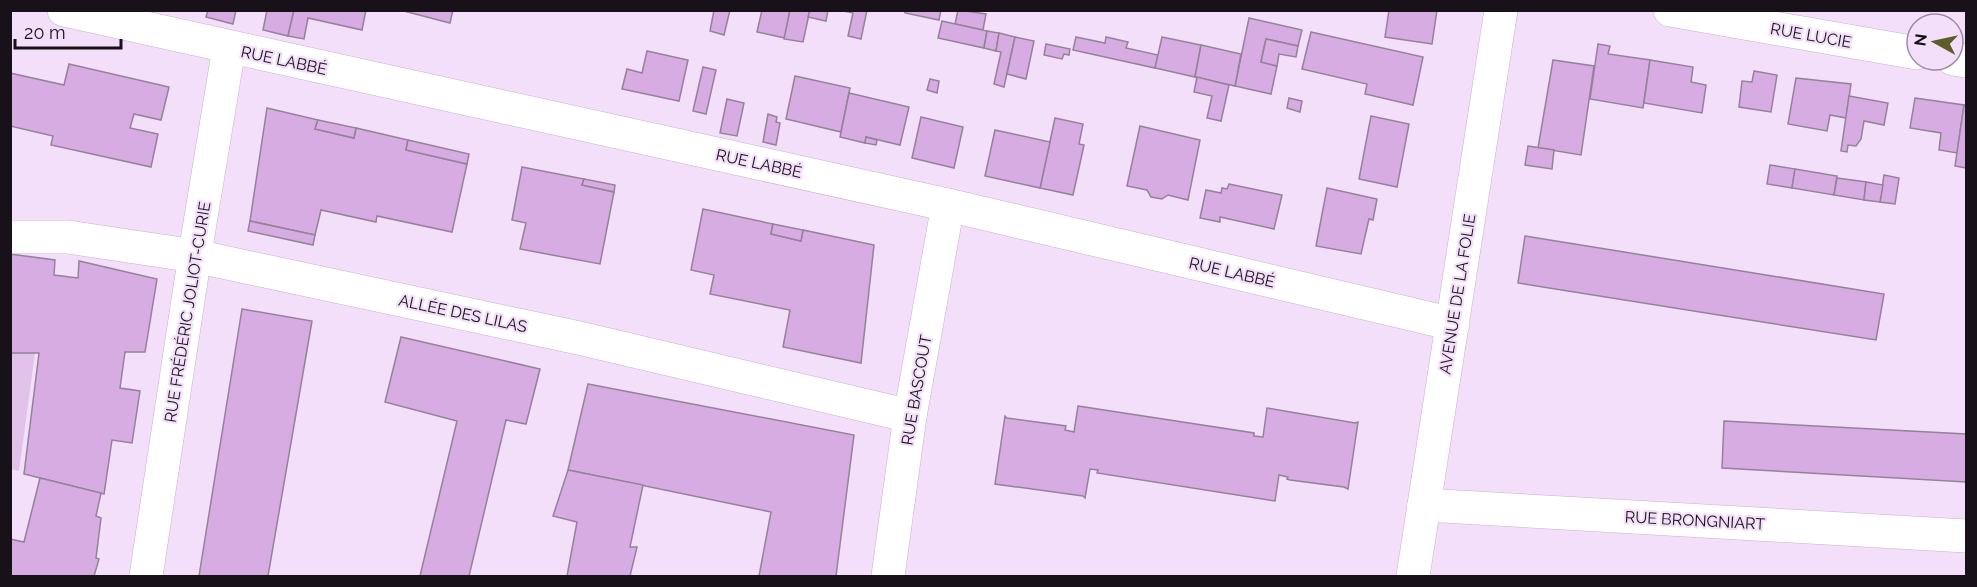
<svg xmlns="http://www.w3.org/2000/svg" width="1977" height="587" viewBox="0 0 1977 587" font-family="Raleway,sans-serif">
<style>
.green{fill:#e1c3e9}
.building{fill:#d7ace3;stroke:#948299;stroke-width:1.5}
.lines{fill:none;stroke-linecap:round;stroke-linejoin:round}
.minor-casing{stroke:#c6b2cb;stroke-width:34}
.minor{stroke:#fff;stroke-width:33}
.labels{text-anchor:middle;stroke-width:4.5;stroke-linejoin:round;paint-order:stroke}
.street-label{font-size:16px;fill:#18111a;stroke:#f3dff9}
</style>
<rect width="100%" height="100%" fill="#f3dff9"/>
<path class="green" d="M 11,353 L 35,353 L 19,471 L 11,469 Z"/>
<g class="building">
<path d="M 208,10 L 236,10 L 233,24 L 206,17 Z"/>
<path d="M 267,10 L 294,10 L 288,36 L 263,30 Z"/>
<path d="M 294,10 L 366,10 L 362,30 L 308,18 L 304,39 L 288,36 Z"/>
<path d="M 400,10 L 453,10 L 450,23 Z"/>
<path d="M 714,10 L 730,10 L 724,35 L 710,31 Z"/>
<path d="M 762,10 L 790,10 L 785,38 L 757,32 Z"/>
<path d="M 790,10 L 810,10 L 803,42 L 784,39 Z"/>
<path d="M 810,10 L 828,10 L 826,21 L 808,17 Z"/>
<path d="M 839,10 L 867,10 L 861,39 L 848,36 L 853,13 Z"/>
<path d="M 905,10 L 941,10 L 939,20 L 905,13 Z"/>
<path d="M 958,10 L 986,14 L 983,30 L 955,24 Z"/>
<path d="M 1389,10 L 1437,10 L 1432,44 L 1385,37 Z"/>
<path d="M 1249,18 L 1302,30 L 1298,46 L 1266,39 L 1261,62 L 1277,66 L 1271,94 L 1235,86 Z"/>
<path d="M 942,21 L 987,31 L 984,48 L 938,38 Z"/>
<path d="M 987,31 L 999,33 L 996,51 L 984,48 Z"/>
<path d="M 1311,32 L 1423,57 L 1413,105 L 1365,94 L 1367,84 L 1302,69 Z"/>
<path d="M 999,33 L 1015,37 L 1004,87 L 994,84 L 1001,52 L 996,51 Z"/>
<path d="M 1015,37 L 1034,41 L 1026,79 L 1007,74 Z"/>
<path d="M 1076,37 L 1105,43 L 1106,37 L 1128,42 L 1126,48 L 1158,55 L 1155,68 L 1073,50 Z"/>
<path d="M 1162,37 L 1201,45 L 1195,77 L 1155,68 Z"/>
<path d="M 1266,39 L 1298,46 L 1296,57 L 1279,54 L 1277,66 L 1261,62 Z"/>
<path d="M 1046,44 L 1070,49 L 1069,55 L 1064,54 L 1062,59 L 1044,55 Z"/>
<path d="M 1598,44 L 1610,46 L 1608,54 L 1650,60 L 1643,108 L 1590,99 Z"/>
<path d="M 1201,45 L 1241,54 L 1235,86 L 1195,77 Z"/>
<path d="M 647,51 L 688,60 L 679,101 L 622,89 L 627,69 L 642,73 Z"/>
<path d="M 1553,60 L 1594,66 L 1581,155 L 1538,148 Z"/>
<path d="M 1650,60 L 1693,67 L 1691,82 L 1706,85 L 1702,113 L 1644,103 Z"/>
<path d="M 69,64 L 169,87 L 161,120 L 134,114 L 130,128 L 158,134 L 151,167 L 51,145 L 53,136 L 10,126 L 10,73 L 64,85 Z"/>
<path d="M 703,67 L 716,70 L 706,114 L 693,111 Z"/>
<path d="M 1754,71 L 1777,75 L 1771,112 L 1739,107 L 1742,81 L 1752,82 Z"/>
<path d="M 795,76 L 850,88 L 841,132 L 786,119 Z"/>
<path d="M 1197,77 L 1229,85 L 1221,121 L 1207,118 L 1212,96 L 1194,92 Z"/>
<path d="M 1796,78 L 1851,84 L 1846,118 L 1830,115 L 1827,131 L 1788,124 Z"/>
<path d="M 930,79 L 939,81 L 937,93 L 927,90 Z"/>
<path d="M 849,93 L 909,107 L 900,145 L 866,137 L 865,143 L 840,137 Z"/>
<path d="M 1849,96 L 1888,103 L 1884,125 L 1864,121 L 1861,139 L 1856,146 L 1848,145 L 1847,152 L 1841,151 Z"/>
<path d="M 1289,98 L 1302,101 L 1300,112 L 1287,108 Z"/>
<path d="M 1915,98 L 1964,105 L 1957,153 L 1939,150 L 1941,133 L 1910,128 Z"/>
<path d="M 727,99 L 744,103 L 737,136 L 720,133 Z"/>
<path d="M 1964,105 L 1966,106 L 1966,168 L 1955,166 Z"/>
<path d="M 267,108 L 318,120 L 315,129 L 354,138 L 356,128 L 408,140 L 406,150 L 467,164 L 452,232 L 377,216 L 376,222 L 321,210 L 315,235 L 250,221 Z"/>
<path d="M 768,114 L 777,117 L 776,122 L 780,123 L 776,145 L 763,142 Z"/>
<path d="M 1371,116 L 1409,124 L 1397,187 L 1359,179 Z"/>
<path d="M 921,117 L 963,127 L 954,168 L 912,158 Z"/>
<path d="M 1055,118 L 1083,124 L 1079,144 L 1084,145 L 1073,195 L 1040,188 Z"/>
<path d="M 318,120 L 356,128 L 354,138 L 315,129 Z"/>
<path d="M 1140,126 L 1200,140 L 1188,200 L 1168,195 L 1162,199 L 1151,197 L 1147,190 L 1127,186 Z"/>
<path d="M 995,130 L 1050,142 L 1040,188 L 985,176 Z"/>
<path d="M 866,137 L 877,140 L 876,145 L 865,143 Z"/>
<path d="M 408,140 L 469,154 L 467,164 L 406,150 Z"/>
<path d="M 1528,146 L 1554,150 L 1552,169 L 1525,165 Z"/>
<path d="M 1770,165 L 1795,169 L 1792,188 L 1767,184 Z"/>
<path d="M 522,167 L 584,179 L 582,185 L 614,192 L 600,264 L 520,249 L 526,223 L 512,220 Z"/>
<path d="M 1795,169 L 1837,176 L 1834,195 L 1792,188 Z"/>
<path d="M 1884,175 L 1899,178 L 1895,204 L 1880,202 Z"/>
<path d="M 1837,178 L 1866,182 L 1864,200 L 1834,195 Z"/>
<path d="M 584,179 L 615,185 L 614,192 L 582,185 Z"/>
<path d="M 1866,182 L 1883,185 L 1880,202 L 1864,200 Z"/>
<path d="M 1229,184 L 1282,195 L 1274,229 L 1220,217 L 1220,222 L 1200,218 L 1206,190 L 1221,193 L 1222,188 L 1227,189 Z"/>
<path d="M 1327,188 L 1377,199 L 1373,220 L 1369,219 L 1361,254 L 1316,246 Z"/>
<path d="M 703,209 L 773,224 L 771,234 L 801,241 L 803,230 L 874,245 L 861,363 L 783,347 L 790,310 L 710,294 L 714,275 L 691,270 Z"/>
<path d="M 250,221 L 315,235 L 313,245 L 248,231 Z"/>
<path d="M 773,224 L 803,230 L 801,241 L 771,234 Z"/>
<path d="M 1525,236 L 1884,294 L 1876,340 L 1518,283 Z"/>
<path d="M 10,254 L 55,260 L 54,275 L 78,278 L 79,261 L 157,279 L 145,352 L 125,352 L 120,388 L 140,391 L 132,443 L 112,440 L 104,494 L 24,474 L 39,353 L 10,353 Z"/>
<path d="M 242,309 L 312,321 L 268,576 L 199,576 Z"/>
<path d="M 401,337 L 540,369 L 526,424 L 506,420 L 469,576 L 420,576 L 457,421 L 385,402 Z"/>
<path d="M 588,384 L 854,435 L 836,576 L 759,576 L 771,512 L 568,470 Z"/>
<path d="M 1078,406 L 1254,433 L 1254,436 L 1263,437 L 1267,408 L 1355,423 L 1358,422 L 1348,489 L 1344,487 L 1290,480 L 1287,479 L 1288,477 L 1279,475 L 1275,501 L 1097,473 L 1098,470 L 1090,469 L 1085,498 L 1083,496 L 995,484 L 1005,416 L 1007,418 L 1066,426 L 1065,430 L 1074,432 Z"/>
<path d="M 1724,421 L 1966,434 L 1966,482 L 1722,468 Z"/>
<path d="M 568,470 L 643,485 L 630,547 L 637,547 L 630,576 L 567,576 L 577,522 L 553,516 Z"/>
<path d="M 40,478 L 101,493 L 96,516 L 101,518 L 96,558 L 99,559 L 94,576 L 10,576 L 10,539 L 24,542 Z"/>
</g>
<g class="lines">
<g class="minor-casing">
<g id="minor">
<path d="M 64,10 L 948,205 L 1453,324"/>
<path d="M 1670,10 L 1917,53"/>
<path d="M 1953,59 L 1966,61"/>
<path d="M 10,237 L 68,237 L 195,256 L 579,338 L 910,416"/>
<path d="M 1424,505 L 1966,536"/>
<path d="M 146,576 L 198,235 L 229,48"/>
<path d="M 888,576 L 910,416 L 948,205"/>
<path d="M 1413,576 L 1501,10"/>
</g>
</g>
<use href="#minor" class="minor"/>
</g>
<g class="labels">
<g class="street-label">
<text transform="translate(1811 35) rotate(10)" y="6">RUE LUCIE</text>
<text transform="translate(284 60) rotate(12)" y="6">RUE LABBÉ</text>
<text transform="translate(759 163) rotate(12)" y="6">RUE LABBÉ</text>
<text transform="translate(1232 272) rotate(13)" y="6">RUE LABBÉ</text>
<text transform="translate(1457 294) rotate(-81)" y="6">AVENUE DE LA FOLIE</text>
<text transform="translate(187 312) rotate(-81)" y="6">RUE FRÉDÉRIC JOLIOT-CURIE</text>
<text transform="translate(463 313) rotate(12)" y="6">ALLÉE DES LILAS</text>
<text transform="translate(916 390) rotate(-80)" y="6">RUE BASCOUT</text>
<text transform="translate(1695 520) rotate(3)" y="6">RUE BRONGNIART</text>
</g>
</g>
<rect width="1977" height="587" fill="none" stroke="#18111a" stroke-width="24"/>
<g transform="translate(1935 42) rotate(278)"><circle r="28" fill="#f3dff9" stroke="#9b8da0" stroke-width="1.5"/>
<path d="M0-4.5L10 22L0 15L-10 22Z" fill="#5d5d2a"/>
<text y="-9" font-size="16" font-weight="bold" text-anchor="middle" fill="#18111a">N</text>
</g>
<path d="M15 39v9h106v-9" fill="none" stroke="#18111a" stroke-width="3"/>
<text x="24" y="39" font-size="18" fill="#18111a" stroke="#f3dff9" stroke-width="4.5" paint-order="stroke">20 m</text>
</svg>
